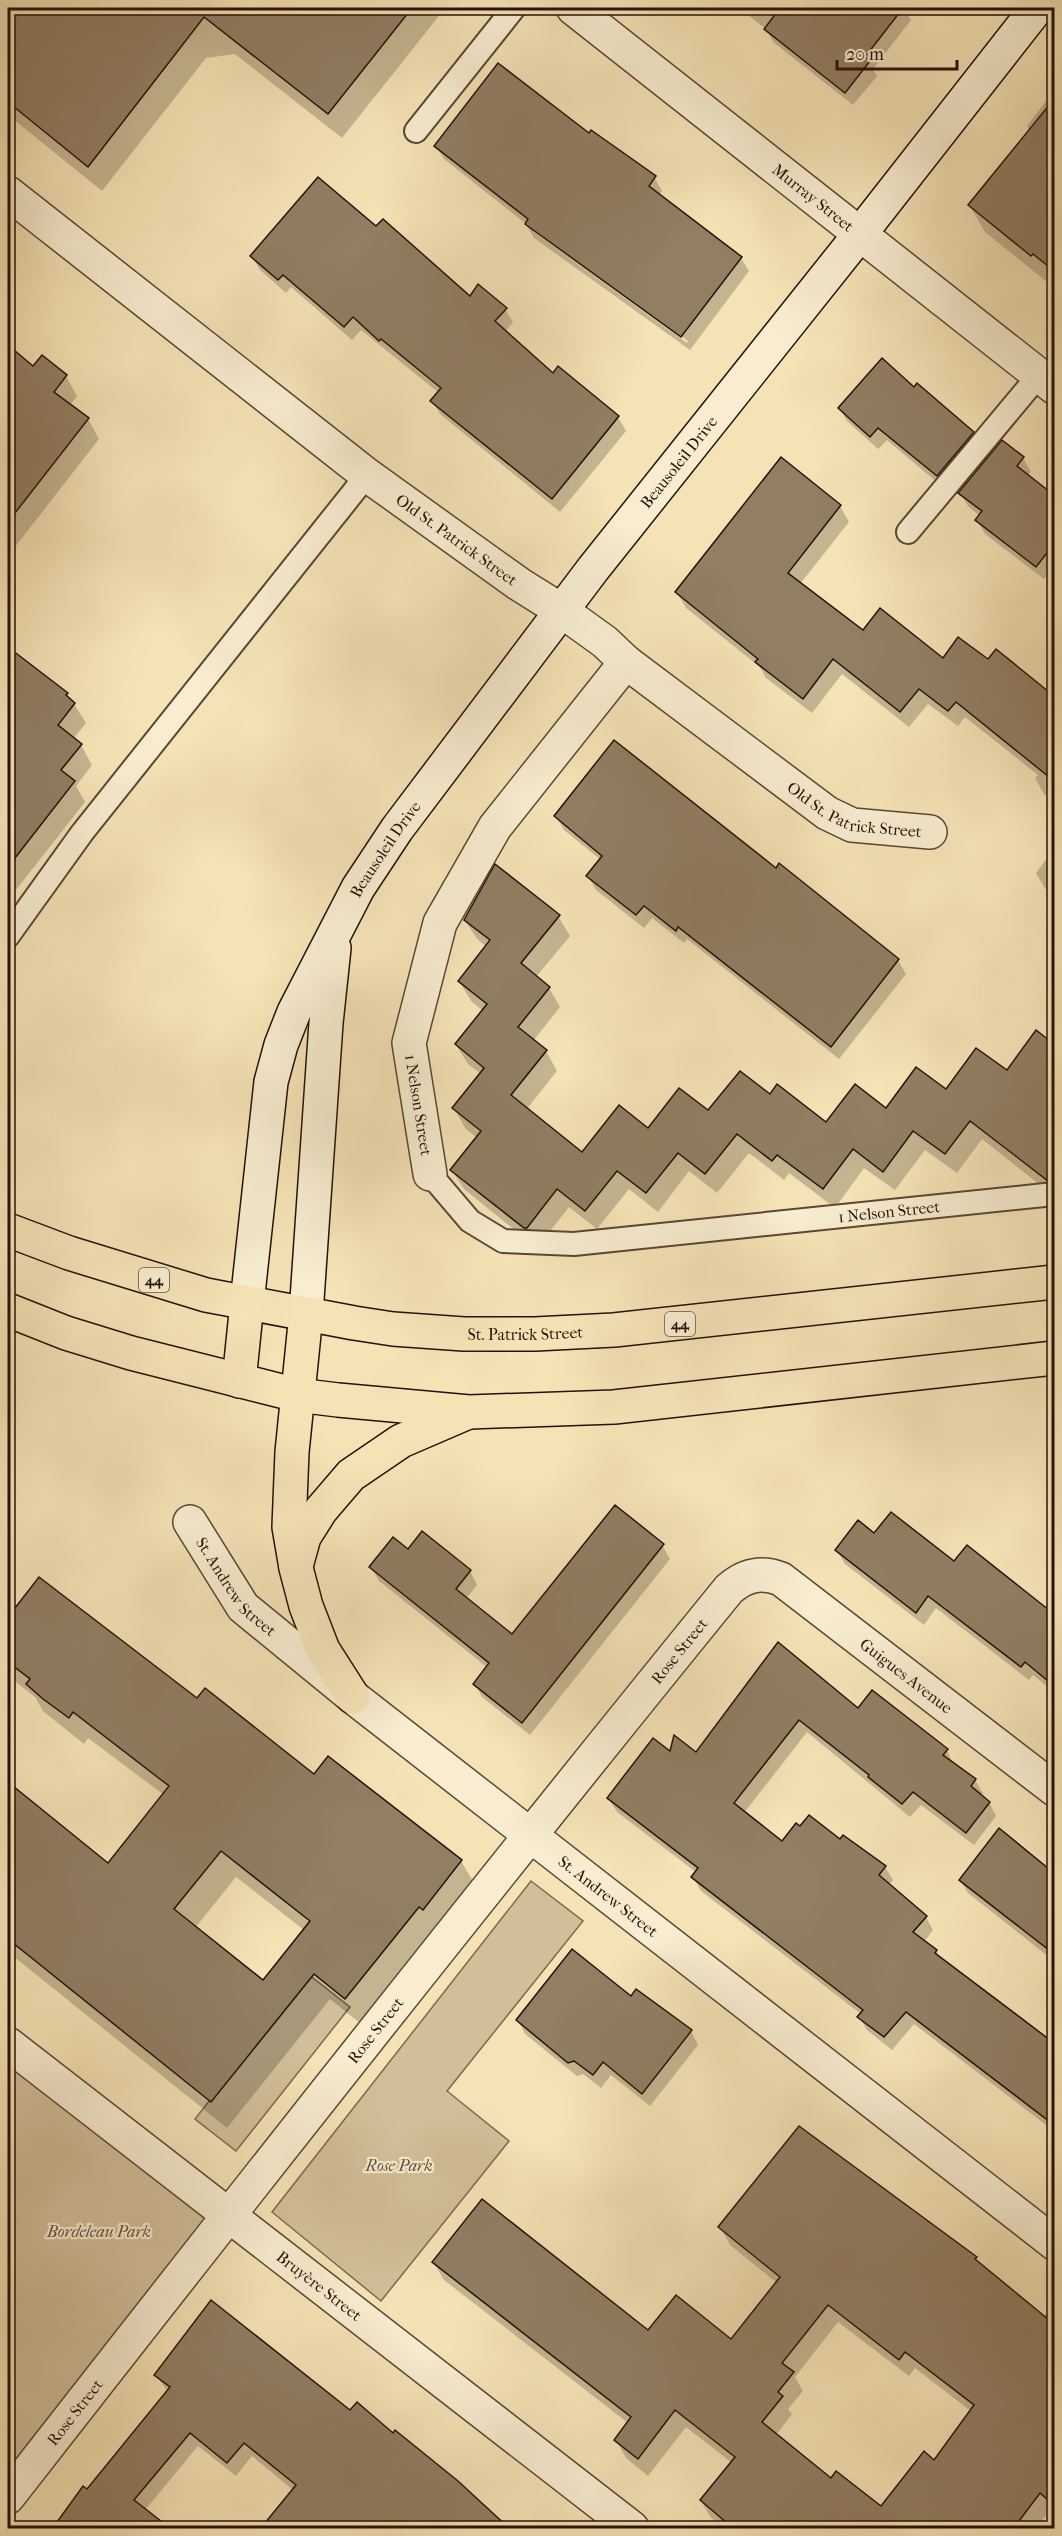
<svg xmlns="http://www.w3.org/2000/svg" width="1062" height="2536" viewBox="0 0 1062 2536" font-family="'IM FELL French Canon',serif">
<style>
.green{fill:#d2bf99;stroke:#7c6851;stroke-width:1.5}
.shadow{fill:#0003;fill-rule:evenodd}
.building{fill:#917e63;stroke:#251109;stroke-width:1.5;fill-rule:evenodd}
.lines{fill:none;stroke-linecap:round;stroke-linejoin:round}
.lane-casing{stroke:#594634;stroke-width:26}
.street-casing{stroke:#594634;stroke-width:36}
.secondary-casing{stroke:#251109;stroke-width:36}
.primary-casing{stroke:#251109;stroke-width:36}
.lane{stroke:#f8edd0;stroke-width:22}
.street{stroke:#f8edd0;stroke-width:33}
.secondary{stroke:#f8edd0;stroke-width:33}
.primary{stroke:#f5e3b6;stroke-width:33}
.labels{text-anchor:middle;stroke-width:4.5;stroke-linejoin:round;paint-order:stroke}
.shield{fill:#f8edd0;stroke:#645345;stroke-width:1.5}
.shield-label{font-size:15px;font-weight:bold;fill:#251109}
.street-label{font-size:16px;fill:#251109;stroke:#f8edd0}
.park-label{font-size:16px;font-style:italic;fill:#624e3b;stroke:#f8edd0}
</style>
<rect width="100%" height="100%" fill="#f5e3b6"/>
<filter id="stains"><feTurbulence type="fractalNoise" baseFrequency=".00333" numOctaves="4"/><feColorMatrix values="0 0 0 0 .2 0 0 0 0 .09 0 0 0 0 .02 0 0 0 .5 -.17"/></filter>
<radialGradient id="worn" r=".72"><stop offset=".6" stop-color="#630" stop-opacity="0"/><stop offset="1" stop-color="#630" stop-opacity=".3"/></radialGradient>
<g class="green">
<path d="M 531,1881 L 583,1921 L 447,2091 L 509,2141 L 381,2301 L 272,2212 Z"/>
<path d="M 308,1974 L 350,2007 L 236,2151 L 195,2119 Z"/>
<path d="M 8,2045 L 227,2216 L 8,2497 Z"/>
</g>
<g class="shadow">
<path d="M 8,8 L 440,8 L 442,12 L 342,138 L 235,54 L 206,58 L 102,191 L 8,115 Z"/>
<path d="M 739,8 L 914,8 L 908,15 L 911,20 L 873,69 L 877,76 L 853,105 L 773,42 L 766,29 Z"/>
<path d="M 1054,91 L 1054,284 L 1049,280 L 1047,282 L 985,232 L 970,206 L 1030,132 L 1027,126 Z"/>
<path d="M 590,135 L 654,177 L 662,191 L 659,195 L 741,258 L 749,271 L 690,350 L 534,238 L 526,224 L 444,159 L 436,146 ZM 534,229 L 688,341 L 687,343 L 534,232 Z"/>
<path d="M 377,228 L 470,298 L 505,309 L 513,322 L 505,332 L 553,375 L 558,368 L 618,417 L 626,431 L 560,512 L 440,414 L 432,401 L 439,393 L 361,330 L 352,340 L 291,287 L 286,293 L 260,270 L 252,256 Z"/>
<path d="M 8,347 L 34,368 L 66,376 L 77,396 L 70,405 L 88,419 L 99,439 L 8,556 Z"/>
<path d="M 914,389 L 973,433 L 981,446 L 945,489 L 887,440 L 878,449 L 847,421 L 839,408 Z"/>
<path d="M 1003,442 L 1023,458 L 1031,472 L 1027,476 L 1054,497 L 1054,575 L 1050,572 L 1044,579 L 985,534 L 977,520 L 980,516 L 968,506 L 960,493 Z"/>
<path d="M 840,506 L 849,522 L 800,584 L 863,632 L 943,660 L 988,661 L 996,651 L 1054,697 L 1054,802 L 1044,794 L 1035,778 L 1038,775 L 965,717 L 958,726 L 928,704 L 909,727 L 842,674 L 812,713 L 766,678 L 760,667 L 686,608 L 677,593 Z"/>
<path d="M 8,648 L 67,694 L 74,704 L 86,723 L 73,739 L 81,745 L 92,765 L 76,786 L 85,802 L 8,900 Z"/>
<path d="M 556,816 L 776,870 L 779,866 L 898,960 L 906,974 L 839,1059 L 687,939 L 684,943 L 652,918 L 644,928 L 596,890 L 588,876 L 601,860 L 564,830 Z"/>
<path d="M 1054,849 L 1054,896 L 1044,887 L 1036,873 Z"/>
<path d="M 558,916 L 570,936 L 536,977 L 549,988 L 560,1007 L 533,1041 L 546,1051 L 557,1071 L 526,1110 L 583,1154 L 648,1130 L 770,1096 L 826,1124 L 886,1110 L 1007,1072 L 1036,1032 L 1054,1046 L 1054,1196 L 982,1139 L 957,1173 L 925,1150 L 895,1190 L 864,1168 L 835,1208 L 789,1173 L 784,1180 L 749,1153 L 717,1193 L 689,1171 L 658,1212 L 629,1189 L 597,1229 L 569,1207 L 537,1248 L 464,1189 L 452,1170 L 477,1138 L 465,1128 L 454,1108 L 481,1074 L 468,1064 L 456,1045 L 483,1011 L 471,1001 L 459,981 L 487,947 L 477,939 L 465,920 Z"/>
<path d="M 875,1535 L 954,1564 L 967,1547 L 1054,1616 L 1054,1692 L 1033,1675 L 1029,1680 L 936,1608 L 924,1625 L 845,1564 L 837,1550 Z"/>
<path d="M 662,1545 L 670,1559 L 530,1735 L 482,1697 L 475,1684 L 488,1668 L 379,1581 L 371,1567 L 408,1552 L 470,1571 L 477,1585 L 466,1599 L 512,1636 Z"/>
<path d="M 39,1579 L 197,1700 L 314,1777 L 329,1758 L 461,1861 L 477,1888 L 361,2024 L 330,1999 L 227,2128 L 8,1952 L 8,1788 L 9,1785 L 109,1865 L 164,1795 L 88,1738 L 84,1744 L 43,1711 L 35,1697 L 8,1676 L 8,1620 ZM 236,1877 L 304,1930 L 263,1983 L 195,1928 Z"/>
<path d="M 778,1645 L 858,1710 L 947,1750 L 953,1764 L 975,1780 L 983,1793 L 981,1796 L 989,1802 L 996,1816 L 974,1845 L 921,1805 L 910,1817 L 807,1732 L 744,1813 L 782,1843 L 841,1841 L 885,1867 L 893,1880 L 889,1885 L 926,1917 L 933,1930 L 924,1942 L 936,1951 L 941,1960 L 1054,2046 L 1054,2131 L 914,2024 L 892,2050 L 867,2030 L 859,2017 L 861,2014 L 701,1891 L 693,1877 L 697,1873 L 617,1812 L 609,1799 L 671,1753 L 696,1754 Z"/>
<path d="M 999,1830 L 1054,1874 L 1054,1961 L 968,1893 L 960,1880 Z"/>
<path d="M 631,1998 L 691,2031 L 698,2045 L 650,2106 L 611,2075 L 601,2088 L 583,2074 L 577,2076 L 525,2034 L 518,2020 Z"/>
<path d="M 720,2227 L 975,2258 L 979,2265 L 1043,2317 L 1047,2312 L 1054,2317 L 1054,2513 L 1050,2510 L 1036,2528 L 724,2528 L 711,2518 L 701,2501 L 732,2463 L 686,2427 L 648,2476 L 626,2458 L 616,2440 L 628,2423 L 444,2280 L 434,2263 L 648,2333 L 731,2341 L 777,2283 L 730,2245 ZM 838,2322 L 909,2376 L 915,2368 L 972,2412 L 935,2462 L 881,2508 L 831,2480 L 776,2435 L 792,2414 L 788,2409 L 803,2391 L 795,2377 Z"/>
<path d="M 156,2375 L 350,2412 L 503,2524 L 504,2522 L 513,2528 L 339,2528 L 252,2456 L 236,2476 L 198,2446 L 145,2510 L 87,2491 L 168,2392 Z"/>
</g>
<g class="building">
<path d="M 8,8 L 412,8 L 328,114 L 204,17 L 88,167 L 8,102 Z"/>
<path d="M 780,8 L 903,8 L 865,57 L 870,61 L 845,93 L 764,29 Z"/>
<path d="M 498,63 L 589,133 L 591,130 L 656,176 L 649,186 L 742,257 L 681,337 L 525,224 L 528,219 L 434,146 Z"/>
<path d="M 1054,99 L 1054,271 L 1033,254 L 1031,256 L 968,205 Z"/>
<path d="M 318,177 L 376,226 L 383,219 L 470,296 L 478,284 L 507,308 L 495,321 L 553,373 L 558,366 L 619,416 L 552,499 L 430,401 L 441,388 L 381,339 L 379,341 L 353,317 L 344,327 L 283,275 L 278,280 L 250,256 Z"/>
<path d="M 8,345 L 33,366 L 42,355 L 67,375 L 54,392 L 89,418 L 8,522 Z"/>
<path d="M 882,358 L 914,387 L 917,383 L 974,432 L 937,476 L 878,428 L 870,437 L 838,408 Z"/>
<path d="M 1002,440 L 1024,457 L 1017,466 L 1054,495 L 1054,544 L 1036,567 L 975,520 L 982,511 L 958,493 Z"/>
<path d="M 781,457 L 841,505 L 788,573 L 863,630 L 880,608 L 943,658 L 958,637 L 988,659 L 996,649 L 1054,696 L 1054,781 L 956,702 L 948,711 L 919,689 L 900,712 L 833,659 L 803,699 L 755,662 L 758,659 L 675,592 Z"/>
<path d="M 8,647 L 68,693 L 66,695 L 75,703 L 58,725 L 82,744 L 61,770 L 75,781 L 8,867 Z"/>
<path d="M 614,740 L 776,868 L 779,863 L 899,959 L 831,1047 L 678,927 L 676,931 L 644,906 L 636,915 L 586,876 L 602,856 L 554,816 Z"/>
<path d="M 495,864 L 560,915 L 521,963 L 550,987 L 518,1027 L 547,1050 L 511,1095 L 582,1152 L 619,1105 L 648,1128 L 679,1088 L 708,1110 L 740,1071 L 770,1094 L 777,1084 L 826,1122 L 855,1084 L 886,1108 L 916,1067 L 946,1089 L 976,1048 L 1007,1070 L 1036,1030 L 1054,1044 L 1054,1181 L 1048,1181 L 970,1121 L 945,1154 L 913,1131 L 883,1172 L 853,1149 L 823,1189 L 777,1155 L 772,1161 L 737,1134 L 705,1174 L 678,1153 L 646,1193 L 617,1171 L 585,1211 L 557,1189 L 527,1228 L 524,1228 L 450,1170 L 481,1131 L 452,1108 L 484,1068 L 455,1044 L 487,1004 L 458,981 L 490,940 L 464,920 Z"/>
<path d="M 615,1505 L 664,1544 L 522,1723 L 473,1684 L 489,1663 L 369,1567 L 393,1537 L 408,1549 L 422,1531 L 471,1570 L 456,1589 L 512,1634 Z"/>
<path d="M 891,1512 L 954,1561 L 967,1545 L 1054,1614 L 1054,1686 L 1025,1662 L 1021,1667 L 928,1596 L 916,1613 L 835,1550 L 858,1520 L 874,1533 Z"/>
<path d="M 39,1577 L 197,1698 L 205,1688 L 314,1774 L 328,1756 L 462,1860 L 423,1910 L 419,1907 L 345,1999 L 314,1974 L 211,2102 L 8,1939 L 8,1782 L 108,1863 L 169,1786 L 73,1712 L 69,1718 L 43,1699 L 26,1684 L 30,1679 L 8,1662 L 8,1617 ZM 221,1851 L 310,1921 L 263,1980 L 174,1909 Z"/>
<path d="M 778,1642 L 858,1708 L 872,1690 L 948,1749 L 943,1755 L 976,1779 L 971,1786 L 990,1802 L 966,1833 L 913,1792 L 902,1804 L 868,1777 L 869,1775 L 799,1720 L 734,1803 L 782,1841 L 796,1823 L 800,1826 L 809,1815 L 840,1839 L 843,1835 L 886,1866 L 879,1875 L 927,1916 L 913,1932 L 937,1950 L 935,1953 L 1054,2043 L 1054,2125 L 906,2012 L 884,2037 L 857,2017 L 863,2010 L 691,1877 L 698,1868 L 607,1798 L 653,1738 L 670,1751 L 674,1735 L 696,1752 Z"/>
<path d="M 999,1828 L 1054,1873 L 1054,1954 L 959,1880 Z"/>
<path d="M 572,1949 L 631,1996 L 636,1989 L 692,2030 L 642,2094 L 603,2062 L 593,2075 L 574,2061 L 568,2063 L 516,2020 Z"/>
<path d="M 799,2126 L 977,2257 L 975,2259 L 1054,2324 L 1054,2505 L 1040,2493 L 1013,2529 L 734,2529 L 700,2500 L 735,2457 L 675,2410 L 638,2459 L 614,2440 L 631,2417 L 432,2262 L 482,2199 L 648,2330 L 676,2295 L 731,2339 L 780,2277 L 718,2227 ZM 828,2305 L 899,2360 L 905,2352 L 974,2405 L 934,2460 L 924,2451 L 881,2506 L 836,2471 L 831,2478 L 762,2422 L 783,2396 L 778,2392 L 794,2372 L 782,2363 Z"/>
<path d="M 211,2300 L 350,2410 L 357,2402 L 393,2433 L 395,2430 L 458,2481 L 510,2529 L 260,2529 L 296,2485 L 244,2443 L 227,2463 L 190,2433 L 134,2500 L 171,2529 L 52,2529 L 83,2486 L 87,2489 L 170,2387 L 154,2375 Z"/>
</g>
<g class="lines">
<g class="lane-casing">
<g id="lane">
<path d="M 416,131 L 514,8"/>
<path d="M 908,532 L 1039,375"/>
<path d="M 8,936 L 82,833 L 367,475"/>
<path id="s1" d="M 430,1174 L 470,1221 L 503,1241 L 574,1244 L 1054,1194"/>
</g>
</g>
<g class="street-casing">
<g id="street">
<path id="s2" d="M 573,8 L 1054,387"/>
<path id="s3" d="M 8,193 L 367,475 L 519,584 L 562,611 L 605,642 L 626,662 L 827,813 L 852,825 L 930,832"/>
<path d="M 430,1174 L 409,1043 L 440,923 L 495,827 L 626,662"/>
<path id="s4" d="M 190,1522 L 243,1607 L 353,1697 L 1054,2243"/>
<path id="s5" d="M 8,2044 L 632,2528"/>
<path id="s6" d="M 8,2497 C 246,2192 485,1889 729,1589 C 745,1575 761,1571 781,1579 L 1054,1789"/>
</g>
</g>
<g class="secondary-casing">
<g id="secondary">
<path id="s7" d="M 247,1303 L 271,1082 L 281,1045 L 294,1012 L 358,888 L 397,829 L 593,569 L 860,234 L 1037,8"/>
<path d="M 306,1314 L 326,1023 L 334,948"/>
</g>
</g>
<g class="primary-casing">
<g id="primary">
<path id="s8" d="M 8,1230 L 69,1253 L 206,1295 L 354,1323 L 393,1329 L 464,1334 L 535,1334 L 614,1330 L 1054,1282"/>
<path d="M 8,1310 L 66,1333 L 131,1353 L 297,1395 L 338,1400 L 469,1412 L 614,1407 L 1054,1358"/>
<path d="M 306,1314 L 292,1452 L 289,1527 L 296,1568 L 306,1606 L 323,1650 L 353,1697"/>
<path d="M 239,1381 L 247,1303"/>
<path d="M 296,1566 L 304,1537 L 321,1510 L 351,1475 L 401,1441 L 466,1413"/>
</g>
</g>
<use href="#lane" class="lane"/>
<use href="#street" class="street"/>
<use href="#secondary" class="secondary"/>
<use href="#primary" class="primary"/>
</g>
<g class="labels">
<g class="shield">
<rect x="139" y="1268" width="30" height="24" rx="4.5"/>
<rect x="665" y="1312" width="30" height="24" rx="4.5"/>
</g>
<g class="shield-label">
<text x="154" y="1285">44</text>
<text x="680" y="1329">44</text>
</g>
<g class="street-label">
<text dy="6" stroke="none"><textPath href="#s2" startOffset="306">Murray Street</textPath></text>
<text dy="6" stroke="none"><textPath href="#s7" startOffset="969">Beausoleil Drive</textPath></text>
<text dy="6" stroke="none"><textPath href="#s3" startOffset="567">Old St. Patrick Street</textPath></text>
<text dy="6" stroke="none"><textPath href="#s3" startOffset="1053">Old St. Patrick Street</textPath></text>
<text dy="6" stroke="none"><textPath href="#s7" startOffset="483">Beausoleil Drive</textPath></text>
<text transform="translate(419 1105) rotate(81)" y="6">1 Nelson Street</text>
<text dy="6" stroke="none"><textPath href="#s1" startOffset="488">1 Nelson Street</textPath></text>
<text dy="6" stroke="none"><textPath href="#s8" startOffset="531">St. Patrick Street</textPath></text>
<text dy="6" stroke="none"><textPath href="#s4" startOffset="80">St. Andrew Street</textPath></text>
<text dy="6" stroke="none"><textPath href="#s6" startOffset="1080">Rose Street</textPath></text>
<text dy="6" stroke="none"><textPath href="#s6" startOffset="1374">Guigues Avenue</textPath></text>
<text dy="6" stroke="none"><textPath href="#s4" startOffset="566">St. Andrew Street</textPath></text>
<text dy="6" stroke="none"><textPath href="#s6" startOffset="594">Rose Street</textPath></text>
<text dy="6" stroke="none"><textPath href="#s5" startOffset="394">Bruyère Street</textPath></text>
<text dy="6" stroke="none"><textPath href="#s6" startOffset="108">Rose Street</textPath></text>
</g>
<g class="park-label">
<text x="399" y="2171">Rose Park</text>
<text x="99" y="2237">Bordeleau Park</text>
</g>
</g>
<rect width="1062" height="2536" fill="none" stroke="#f5e3b6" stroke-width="30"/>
<rect x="9" y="9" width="1044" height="2518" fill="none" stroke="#251109" stroke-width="3"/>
<rect x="15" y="15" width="1032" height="2506" fill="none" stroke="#251109" stroke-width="1.5"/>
<path d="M837 60v9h120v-9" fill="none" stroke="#251109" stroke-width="3"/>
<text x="846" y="60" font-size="18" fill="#251109" stroke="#f8edd0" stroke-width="4.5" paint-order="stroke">20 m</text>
<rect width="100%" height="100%" filter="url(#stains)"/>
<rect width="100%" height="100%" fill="url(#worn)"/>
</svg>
